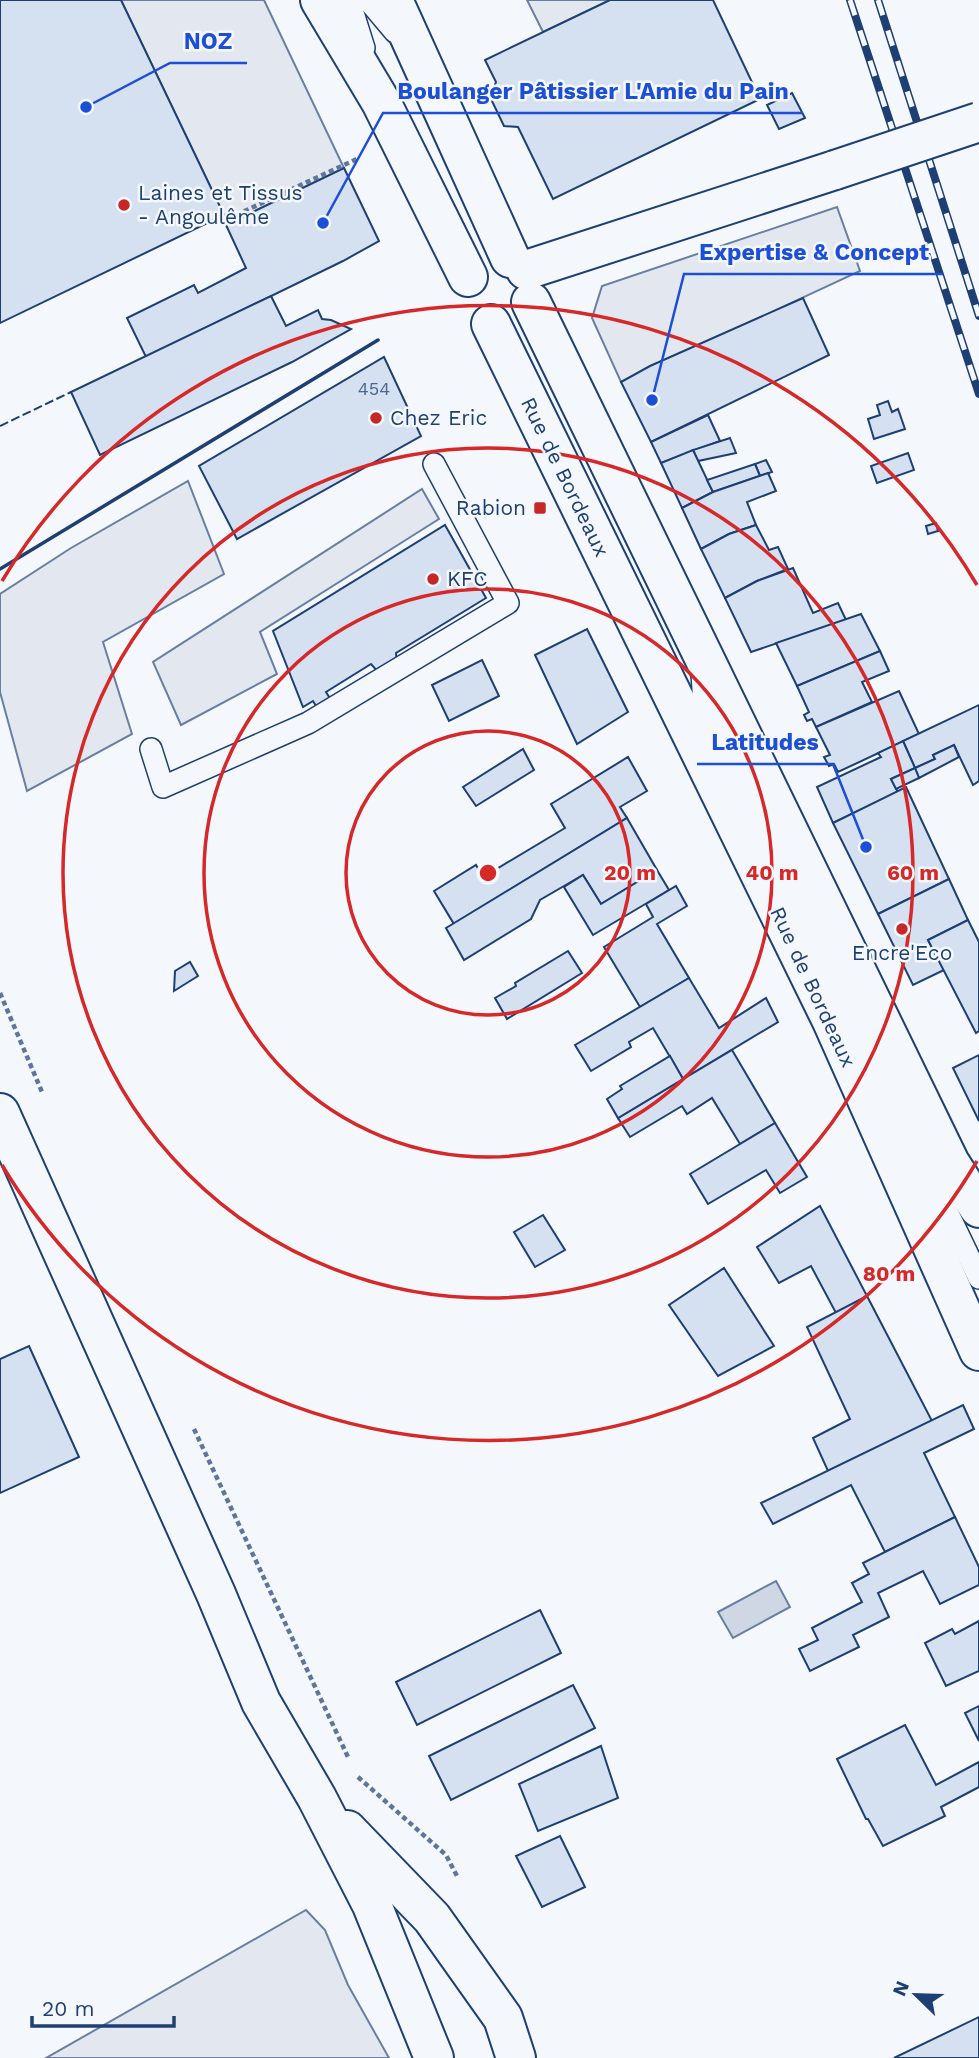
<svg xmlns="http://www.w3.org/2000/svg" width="979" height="2058" viewBox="0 0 979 2058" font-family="'Work Sans',sans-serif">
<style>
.parking{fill:#e3e8f0;stroke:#687fa3;stroke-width:2}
.water{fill:#cfd7e4;stroke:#687fa3;stroke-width:2}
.building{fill:#d5e0f0;stroke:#1d3f73;stroke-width:2}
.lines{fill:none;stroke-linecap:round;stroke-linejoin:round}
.lane-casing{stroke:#1d3f73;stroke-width:24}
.street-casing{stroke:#1d3f73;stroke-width:42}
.secondary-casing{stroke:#1d3f73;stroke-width:42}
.path{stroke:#5e769c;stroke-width:4.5;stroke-dasharray:5 3.5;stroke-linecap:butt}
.lane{stroke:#f4f7fb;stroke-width:21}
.street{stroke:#f4f7fb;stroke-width:38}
.secondary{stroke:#f4f7fb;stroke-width:38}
.rail-casing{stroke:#1d3f73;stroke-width:8}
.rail{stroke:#f4f7fb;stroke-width:5;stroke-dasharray:16;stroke-linecap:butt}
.street-bridge-casing{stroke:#1d3f73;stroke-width:42;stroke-linecap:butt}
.street-bridge{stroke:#f4f7fb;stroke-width:38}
.fence{stroke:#1d3f73;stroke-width:2;stroke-dasharray:9 3.5;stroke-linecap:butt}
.wall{stroke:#1d3f73;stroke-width:3.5}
.ring{fill:none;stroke:#d62828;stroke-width:3.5}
.poi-dot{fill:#c62828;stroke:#f4f7fb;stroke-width:2.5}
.labels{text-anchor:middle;stroke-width:5;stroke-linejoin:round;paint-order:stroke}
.number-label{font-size:18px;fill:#4b6792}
.poi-label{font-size:21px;fill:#1d3f73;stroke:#f4f7fb;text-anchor:start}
.street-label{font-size:21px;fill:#1d3f73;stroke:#f4f7fb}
.centre{fill:#d62828;stroke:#f4f7fb;stroke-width:3.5}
.ring-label{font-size:21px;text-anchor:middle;font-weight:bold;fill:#d62828;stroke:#f4f7fb;stroke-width:5;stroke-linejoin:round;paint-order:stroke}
.leader{fill:none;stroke:#1d4ed8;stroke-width:2.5}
.callout-dot{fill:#1d4ed8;stroke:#f4f7fb;stroke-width:2.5}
.callout-label{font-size:23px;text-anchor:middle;font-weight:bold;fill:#1d4ed8;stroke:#f4f7fb;stroke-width:5;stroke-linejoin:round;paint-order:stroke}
</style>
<rect width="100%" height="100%" fill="#f4f7fb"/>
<g class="parking">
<path d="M 121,0 L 264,0 L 344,168 L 226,225 L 224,215 Z"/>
<path d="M 527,0 L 610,0 L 543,32 Z"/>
<path d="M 837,207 L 860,271 L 621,382 L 592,318 L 602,286 Z"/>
<path d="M 188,481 L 224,574 L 103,642 L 132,734 L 27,791 L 0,692 L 0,594 L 71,548 Z"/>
<path d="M 422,489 L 439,519 L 260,632 L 277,674 L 181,725 L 153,662 Z"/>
<path d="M 306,1910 L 325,1930 L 348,1985 L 389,2058 L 46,2058 Z"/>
</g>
<path class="water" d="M 776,1581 L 790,1607 L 733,1638 L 718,1612 Z"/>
<g class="building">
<path d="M 0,0 L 121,0 L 224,215 L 0,323 Z"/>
<path d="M 610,0 L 713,0 L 760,99 L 553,199 L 518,127 L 504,126 L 490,97 L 496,82 L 485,60 Z"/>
<path d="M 792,93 L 805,118 L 779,129 L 767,105 Z"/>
<path d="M 344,168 L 379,241 L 343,261 L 146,357 L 127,318 L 194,285 L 198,293 L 246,268 L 226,225 Z"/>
<path d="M 271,296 L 286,326 L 318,310 L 322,319 L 331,320 L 351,329 L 292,362 L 100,455 L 71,392 Z"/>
<path d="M 803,298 L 829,355 L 651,442 L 621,382 L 650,366 Z"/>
<path d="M 384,357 L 421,436 L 237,539 L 199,466 Z"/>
<path d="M 888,401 L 892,412 L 898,409 L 905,429 L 874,439 L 868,419 L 880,415 L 877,405 Z"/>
<path d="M 708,415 L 720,441 L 661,463 L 651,442 Z"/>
<path d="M 730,438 L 736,453 L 698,461 L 693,450 Z"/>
<path d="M 693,450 L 713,492 L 682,508 L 661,463 Z"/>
<path d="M 908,453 L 914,470 L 877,483 L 871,466 Z"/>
<path d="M 766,460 L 772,472 L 760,476 L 755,464 Z"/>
<path d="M 755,464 L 760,476 L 713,492 L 707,480 Z"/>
<path d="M 768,473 L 776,491 L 747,502 L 756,525 L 729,534 L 701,549 L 682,508 L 713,492 Z"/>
<path d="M 936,523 L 938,531 L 928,534 L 926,526 Z"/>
<path d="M 445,525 L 486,598 L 396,653 L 397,664 L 379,673 L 371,664 L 326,692 L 331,700 L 318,709 L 313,701 L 303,707 L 273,631 Z"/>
<path d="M 756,525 L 769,550 L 778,547 L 788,569 L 757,581 L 725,598 L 701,549 L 729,534 Z"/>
<path d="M 793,568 L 813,613 L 838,603 L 846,620 L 751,652 L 725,598 L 757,581 Z"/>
<path d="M 861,614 L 880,651 L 797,686 L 776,643 Z"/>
<path d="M 587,629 L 628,712 L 577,744 L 535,655 Z"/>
<path d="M 880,651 L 889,671 L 862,682 L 872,702 L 816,727 L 812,719 L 807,721 L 804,715 L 809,712 L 797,686 Z"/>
<path d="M 482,660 L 499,696 L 449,721 L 432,685 Z"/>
<path d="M 899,691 L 919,734 L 838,772 L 834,764 L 829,766 L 824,757 L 830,755 L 816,727 Z"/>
<path d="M 979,705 L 979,781 L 973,785 L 954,745 L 933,755 L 935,759 L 915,768 L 903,741 Z"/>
<path d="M 903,741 L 915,768 L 891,779 L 898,792 L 833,823 L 817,787 L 881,757 L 878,753 Z"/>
<path d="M 954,745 L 959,757 L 919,778 L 915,768 L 935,759 L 933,755 Z"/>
<path d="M 523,749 L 534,770 L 476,806 L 463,787 Z"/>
<path d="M 628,757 L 647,791 L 620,807 L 627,818 L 454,924 L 434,891 L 476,865 L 483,877 L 565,828 L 551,804 Z"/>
<path d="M 915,768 L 919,778 L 896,789 L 891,779 Z"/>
<path d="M 906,787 L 949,879 L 878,914 L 833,823 Z"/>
<path d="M 627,818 L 657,870 L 601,904 L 583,875 L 540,900 L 531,919 L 464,960 L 446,928 Z"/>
<path d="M 657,870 L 669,890 L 593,935 L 564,887 L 583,875 L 601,904 Z"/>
<path d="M 949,879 L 968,920 L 928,940 L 944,970 L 913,985 L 878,914 Z"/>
<path d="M 676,886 L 687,906 L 657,924 L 689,978 L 640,1007 L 604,947 L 653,917 L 646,904 Z"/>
<path d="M 968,920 L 979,942 L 979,1031 L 976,1033 L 928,940 Z"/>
<path d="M 568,951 L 582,973 L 507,1019 L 495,998 L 516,986 L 515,983 Z"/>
<path d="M 190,962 L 198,976 L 174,991 L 175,971 Z"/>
<path d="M 689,978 L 719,1028 L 766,998 L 778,1022 L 683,1079 L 653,1028 L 629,1042 L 631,1047 L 591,1071 L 575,1045 Z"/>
<path d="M 732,1050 L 775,1123 L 740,1144 L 712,1098 L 687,1114 L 682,1106 L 630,1137 L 618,1118 Z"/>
<path d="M 979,1055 L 979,1121 L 953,1068 Z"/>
<path d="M 670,1056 L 683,1079 L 618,1118 L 607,1099 L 622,1089 L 620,1086 Z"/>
<path d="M 775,1123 L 807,1177 L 780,1193 L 766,1170 L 708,1204 L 690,1174 Z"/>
<path d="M 820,1206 L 867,1296 L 836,1313 L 811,1266 L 779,1283 L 757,1247 Z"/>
<path d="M 543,1215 L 565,1250 L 535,1267 L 514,1232 Z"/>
<path d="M 724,1268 L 774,1346 L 718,1376 L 669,1305 Z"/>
<path d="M 867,1296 L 932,1421 L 828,1471 L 813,1438 L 850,1419 L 807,1327 Z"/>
<path d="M 29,1346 L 79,1457 L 0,1493 L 0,1359 Z"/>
<path d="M 963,1405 L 974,1429 L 924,1453 L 955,1517 L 885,1552 L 851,1485 L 773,1524 L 761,1503 Z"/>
<path d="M 955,1517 L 979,1567 L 979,1585 L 940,1604 L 923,1571 L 878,1593 L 889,1617 L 853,1635 L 859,1647 L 810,1671 L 799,1649 L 818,1640 L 812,1628 L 862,1602 L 852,1583 L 869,1574 L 863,1563 Z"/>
<path d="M 540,1610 L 561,1653 L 417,1725 L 396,1682 Z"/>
<path d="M 979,1621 L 979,1671 L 946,1686 L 925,1643 L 952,1629 L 955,1634 Z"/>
<path d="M 573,1685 L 595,1728 L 451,1800 L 429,1756 Z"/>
<path d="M 979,1706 L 979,1741 L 965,1713 Z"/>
<path d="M 905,1725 L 936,1785 L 979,1762 L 979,1787 L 941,1807 L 945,1816 L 883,1846 L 868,1819 L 866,1819 L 837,1759 Z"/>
<path d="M 601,1746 L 618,1798 L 538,1831 L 519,1784 Z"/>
<path d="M 560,1836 L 585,1887 L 542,1907 L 516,1856 Z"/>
<path d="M 979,2017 L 979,2058 L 894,2058 Z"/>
</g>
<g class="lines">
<g class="lane-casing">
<g id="lane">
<path d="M 349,0 L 364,48"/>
<path d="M 368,0 L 395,32"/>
<path d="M 702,674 L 704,705 L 979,1278"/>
<path d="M 151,749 L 163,787 L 308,723 L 508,603 L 434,464"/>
</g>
</g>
<g class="street-casing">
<g id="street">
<path d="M 526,270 L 835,170"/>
<path d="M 0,1113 L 216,1594 L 261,1702 L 317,1798 L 372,1905 L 434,2058"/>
<path d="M 347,1830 L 432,1918 L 503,2018 L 516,2058"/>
</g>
</g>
<g class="secondary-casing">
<g id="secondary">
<path d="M 320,0 L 381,102 L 468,277"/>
<path d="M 393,0 L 510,258"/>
<path d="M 531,302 L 950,1163 L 979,1208"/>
<path d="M 491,324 L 832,1021 L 979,1351"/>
</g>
</g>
<g class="path">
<path d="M 221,222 L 359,158"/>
<path d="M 0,993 L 42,1092"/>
<path d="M 194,1429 L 348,1757"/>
<path d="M 358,1777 L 446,1855 L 457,1876"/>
</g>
<use href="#lane" class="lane"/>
<use href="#street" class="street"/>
<use href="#secondary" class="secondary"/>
<g class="rail-casing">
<g id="rail">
<path d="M 850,0 L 979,394"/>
<path d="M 878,0 L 979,316"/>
</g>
</g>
<use href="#rail" class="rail"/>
<g class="street-bridge-casing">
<path id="street-bridge" d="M 835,170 L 979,122"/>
</g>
<use href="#street-bridge" class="street-bridge"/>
<path class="fence" d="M 0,426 L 71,392"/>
<path class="wall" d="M 0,569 L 378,340"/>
</g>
<g class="ring">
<circle cx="488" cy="873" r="142"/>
<circle cx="488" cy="873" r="284"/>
<circle cx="488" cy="873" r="425"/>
<path d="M977 1161A567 567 0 0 1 2 1165M2 581A567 567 0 0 1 977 585"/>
</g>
<g class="poi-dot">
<circle cx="124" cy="205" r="7"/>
<circle cx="376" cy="418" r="7"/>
<rect x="533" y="501" width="14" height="14" rx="3.5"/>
<circle cx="433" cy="579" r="7"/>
<circle cx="902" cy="929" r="7"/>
</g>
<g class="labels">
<g class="number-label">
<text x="374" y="395">454</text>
</g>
<g class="poi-label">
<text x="138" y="200">Laines et Tissus<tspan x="138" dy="24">- Angoulême</tspan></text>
<text x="390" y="425">Chez Eric</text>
<text x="526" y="515" text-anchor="end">Rabion</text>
<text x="447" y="586">KFC</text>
<text x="902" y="960" text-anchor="middle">Encre'Eco</text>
</g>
<g class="street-label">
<text transform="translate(565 477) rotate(64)" y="7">Rue de Bordeaux</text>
<text transform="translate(813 987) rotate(65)" y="7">Rue de Bordeaux</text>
</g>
</g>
<circle cx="488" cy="873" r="10" class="centre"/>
<g class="ring-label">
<text x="630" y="880">20 m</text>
<text x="772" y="880">40 m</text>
<text x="913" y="880">60 m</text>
<text x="889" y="1281">80 m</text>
</g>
<path class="leader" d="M86 107L170 63H247M323 223L383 113H803M652 400L684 274H943M866 847L833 764H697"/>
<g class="callout-dot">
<circle cx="86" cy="107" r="7"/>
<circle cx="323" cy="223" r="7"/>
<circle cx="652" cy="400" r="7"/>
<circle cx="866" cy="847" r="7"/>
</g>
<g class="callout-label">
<text x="208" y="49">NOZ</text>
<text x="593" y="99">Boulanger Pâtissier L'Amie du Pain</text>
<text x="814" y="260">Expertise &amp; Concept</text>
<text x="765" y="750">Latitudes</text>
</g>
<g transform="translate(916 1995) rotate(293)" stroke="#f4f7fb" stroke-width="5" paint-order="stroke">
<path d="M0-5L12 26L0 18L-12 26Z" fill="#1d3f73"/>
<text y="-10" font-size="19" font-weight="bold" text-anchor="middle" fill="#1d3f73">N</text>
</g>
<path d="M32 2016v10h142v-10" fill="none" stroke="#1d3f73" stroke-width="3.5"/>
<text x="42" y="2016" font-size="21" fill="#1d3f73" stroke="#f4f7fb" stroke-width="5" paint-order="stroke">20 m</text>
</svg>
